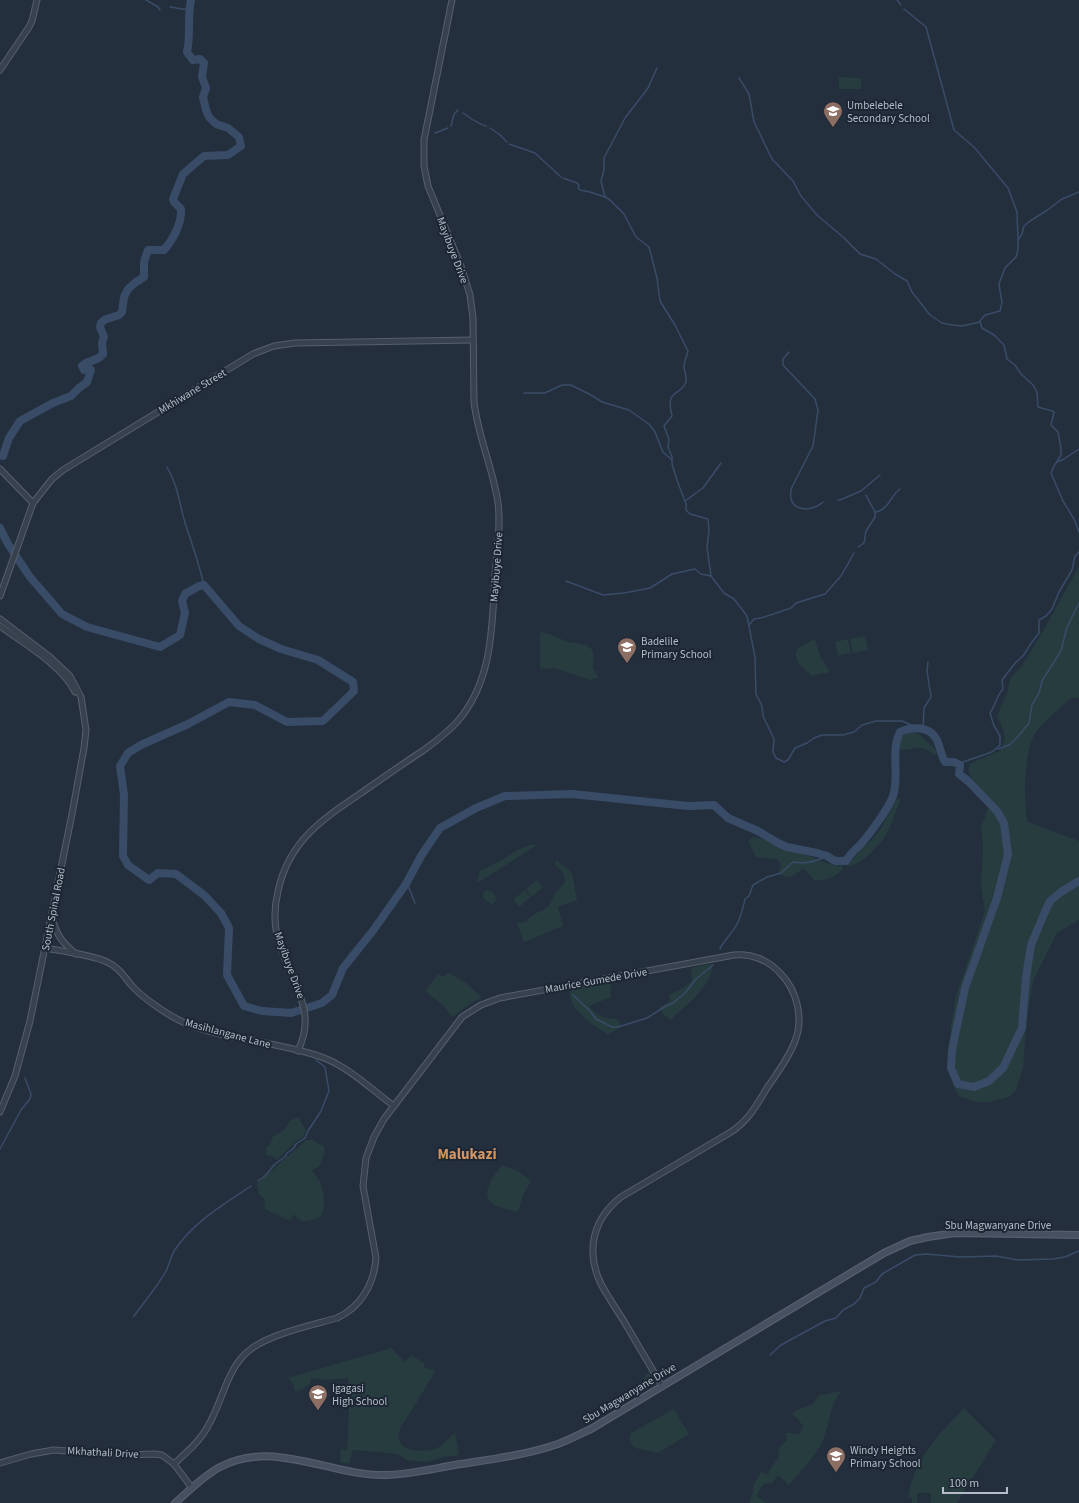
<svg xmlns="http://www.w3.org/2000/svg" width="1079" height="1503" viewBox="0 0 1079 1503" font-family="'Source Sans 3',sans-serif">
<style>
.green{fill:#263c3f}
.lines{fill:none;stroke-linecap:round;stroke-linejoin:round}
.stream{stroke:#394c67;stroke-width:1.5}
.river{stroke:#394c67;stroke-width:8}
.tertiary-casing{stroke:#565f6c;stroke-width:7}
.secondary-casing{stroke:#565f6c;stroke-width:8}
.tertiary{stroke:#38414e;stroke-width:5}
.secondary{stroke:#465061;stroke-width:5.5}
.labels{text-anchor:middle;stroke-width:4;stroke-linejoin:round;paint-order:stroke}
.poi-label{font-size:11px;fill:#b4bcc9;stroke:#1d2633;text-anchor:start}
.street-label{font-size:11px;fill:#b4bcc9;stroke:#1d2633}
.district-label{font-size:15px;font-weight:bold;fill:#d59563;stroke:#1d2633}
</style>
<rect width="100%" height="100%" fill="#242f3e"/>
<g class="green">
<path d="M 839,77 L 861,78 L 861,89 L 839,89 Z"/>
<path d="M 1079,566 L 1079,698 L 1071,698 C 1063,705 1038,727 1034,735 C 1024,754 1023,801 1028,822 L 1079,841 L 1079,920 L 1057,933 L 1033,981 L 1027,1016 L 1023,1068 L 1016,1090 L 1009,1097 L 990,1102 L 976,1102 L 959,1096 L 954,1088 L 948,1065 L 951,1025 L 956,996 L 985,911 L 981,888 L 983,846 L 981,827 L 988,809 L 969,773 L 969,764 L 1000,751 C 1008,736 1004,731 997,716 L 1007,693 L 1010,679 L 1023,664 L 1046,626 Z"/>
<path d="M 541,632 C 551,633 559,639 568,642 C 576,644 587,642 592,650 C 596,656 592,663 593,669 L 596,672 L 598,677 L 590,680 L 555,668 L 542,669 L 540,667 L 540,635 Z"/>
<path d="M 865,636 L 868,650 L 853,653 L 850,639 Z"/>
<path d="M 815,639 L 820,656 L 830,672 L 811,676 C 804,667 791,661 798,648 Z"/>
<path d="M 848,639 L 851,653 L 838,656 L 835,642 Z"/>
<path d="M 910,732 C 921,732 923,739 931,745 C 934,748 935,749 937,753 L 935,755 C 930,752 926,748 921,748 C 913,747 905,752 898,749 L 902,736 Z"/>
<path d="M 898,797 L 900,799 L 900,801 C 896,809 894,818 890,827 C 885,840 861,868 846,866 L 850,861 L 854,859 L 861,848 L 869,843 L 880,830 Z"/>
<path d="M 754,837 L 766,840 L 787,850 L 801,853 L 832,865 L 842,866 L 843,869 C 835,877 825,882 814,880 L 804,869 C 795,873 787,883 779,872 L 781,865 L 777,859 L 756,857 L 749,843 L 749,839 Z"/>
<path d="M 530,845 L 537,845 L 476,884 L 480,871 C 498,864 512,851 530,845 Z"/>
<path d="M 556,860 L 572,873 L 577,900 L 558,907 L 563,926 L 524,942 L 517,923 L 525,922 L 533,915 L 548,907 L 556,892 L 564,884 L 565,880 L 563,872 L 555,865 Z"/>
<path d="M 537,880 L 543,887 L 532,897 L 526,889 Z"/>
<path d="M 487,890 L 492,892 L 497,899 L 494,903 L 491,904 L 484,899 L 483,892 Z"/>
<path d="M 525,890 L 531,897 L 519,907 L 513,900 Z"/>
<path d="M 710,964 L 712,965 C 714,984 683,1009 670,1020 L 662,1013 L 660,1007 L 670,1001 L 669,995 L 686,986 L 692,980 L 691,968 Z"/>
<path d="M 449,973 L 466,983 L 482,997 L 468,1005 L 454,1016 L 451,1016 L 444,1006 L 425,991 L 438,974 L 442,977 Z"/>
<path d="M 610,982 L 611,997 L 589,1006 C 599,1016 602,1019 616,1019 L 620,1023 L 620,1027 L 608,1035 C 595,1025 569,1012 570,993 L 572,988 Z"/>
<path d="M 296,1117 L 299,1118 L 306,1131 L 302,1138 L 295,1142 L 277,1160 L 272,1156 L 266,1155 L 266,1148 L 271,1143 L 273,1136 L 283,1131 L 291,1120 Z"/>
<path d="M 306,1140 L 312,1140 L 325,1147 C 324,1152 323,1161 320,1165 C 318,1168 314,1168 312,1171 C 323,1181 328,1202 321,1216 C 312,1221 300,1225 294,1214 L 290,1221 L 265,1209 L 264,1198 L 259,1195 L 257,1184 Z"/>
<path d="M 502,1165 L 518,1171 L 531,1181 L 523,1195 L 519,1209 L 516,1212 C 510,1210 502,1208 495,1205 C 477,1195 494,1176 502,1165 Z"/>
<path d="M 391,1348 L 405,1362 L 411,1355 L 424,1363 L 424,1367 L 434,1370 L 435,1372 L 400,1429 C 391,1453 427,1455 441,1446 C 446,1442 451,1436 455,1432 L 459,1455 L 443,1457 L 427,1462 L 407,1460 L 398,1454 L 353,1450 L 349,1464 L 340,1462 L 341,1449 L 347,1450 L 350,1388 L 348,1378 L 328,1380 L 311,1378 L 310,1384 L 298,1392 L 294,1390 L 294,1385 L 288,1378 Z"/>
<path d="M 649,1371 L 651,1379 L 648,1385 L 603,1413 L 600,1413 C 615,1404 629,1393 644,1383 L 644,1378 Z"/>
<path d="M 842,1391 C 828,1406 831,1422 823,1440 C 816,1457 800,1471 789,1485 L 778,1475 L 772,1483 C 763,1482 760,1488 757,1496 L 766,1503 L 749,1503 L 753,1492 L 753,1486 L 761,1472 L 767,1474 L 779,1457 L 778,1449 L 787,1440 L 785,1433 L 799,1434 L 803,1426 L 797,1418 L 792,1415 L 795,1411 L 813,1404 L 819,1395 Z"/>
<path d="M 964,1408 L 996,1440 L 957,1503 L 931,1503 L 931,1493 L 917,1493 L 917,1503 L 912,1503 L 912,1498 L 908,1498 C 914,1459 938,1435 964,1408 Z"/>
<path d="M 674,1409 L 689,1434 L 658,1453 C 649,1450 624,1451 631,1433 Z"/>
</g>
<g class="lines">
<g class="stream">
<path d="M 146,0 L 158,7 L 160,10"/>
<path d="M 897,0 L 901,5"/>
<path d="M 170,7 L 189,10"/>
<path d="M 904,9 L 926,27 L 954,130 L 974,147 L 1008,188 L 1017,212 L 1018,239"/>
<path d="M 657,68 L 648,88 L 625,118 L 604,158 L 604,170 L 601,181 L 605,197 L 610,200 L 624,214 L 636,237 L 649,247 L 657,278 L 660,301 L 675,325 L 688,351 C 687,356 684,362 684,366 C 684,371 687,376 686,382 C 680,397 665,388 672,416 L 664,426 L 669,439 L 668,447 L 672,457 L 672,464 L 678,483 L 686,504 L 686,510 L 690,514 L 708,519 L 709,531 L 707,547 L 711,576 L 724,593 L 734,599 L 747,616 L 755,657 L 756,694 L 762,706 L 763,716 L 774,739 L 773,752 L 776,758 L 784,762 L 788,760 L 795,748 L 807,743 L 814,738 L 822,735 L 843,735 L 854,732 L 862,725 L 876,721 L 902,721 L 918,728"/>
<path d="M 739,78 L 749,94 L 754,122 L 772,159 L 793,181 L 801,196 L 817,215 L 843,237 L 860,254 L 876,259 L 895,274 L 907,281 L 912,292 L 930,315 L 942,323 L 952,325 L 962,326 L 980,322"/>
<path d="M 463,113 C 470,118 478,124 486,126"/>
<path d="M 451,126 L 454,114 L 458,110"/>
<path d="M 490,128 L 499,134 L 507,142"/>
<path d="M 435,133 L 448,128"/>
<path d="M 509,144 L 535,153 L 561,177"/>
<path d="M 563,178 L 577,183 L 579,185 L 578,188 L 580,190 L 590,192 L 605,197"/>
<path d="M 1079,192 L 1062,199 L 1046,211 L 1030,221 L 1024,226 L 1022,234 L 1018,240 L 1018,250 L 1016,257 L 1005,268 L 1000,281 L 999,285 L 1002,302 L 1000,311 L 985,315 L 980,321 L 982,328 L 994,335 L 1004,345 L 1007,359 L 1015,365 L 1021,374 L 1033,385 L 1037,392 L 1038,407 L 1052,411 L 1054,412 L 1051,425 L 1058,432 L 1061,448 L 1061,455 L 1054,466 L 1051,473 L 1063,501 L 1074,519 L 1079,532"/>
<path d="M 789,352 L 783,359 L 783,365 L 815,399 L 818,410 L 813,446 L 792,487 C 784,511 811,514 823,502"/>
<path d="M 524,393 L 545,393 L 562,385 L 571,385 L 591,395 L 602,402 L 629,410 L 650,425 L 655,432 L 663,452 L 672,460"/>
<path d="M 1057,462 L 1064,459 L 1079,449"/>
<path d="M 167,467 C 179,488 179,504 186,526 C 193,546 199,565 204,585"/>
<path d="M 838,500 L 840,500 L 861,491 L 880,475"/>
<path d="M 685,501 L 703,488 L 721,463"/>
<path d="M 875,512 C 889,510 890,496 900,489"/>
<path d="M 858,547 L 864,543 L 866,531 L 875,517 L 875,512 L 866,495"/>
<path d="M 566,581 L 603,595 L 624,593 L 650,588 L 672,574 L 695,569 L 701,574 L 711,576"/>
<path d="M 749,625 L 754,619 L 761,618 L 791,608 L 796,603 L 825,594 L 841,576 L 854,553"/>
<path d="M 923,729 L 924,708 L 931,697 L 927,671 L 928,662"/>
<path d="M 998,749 L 1009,745 L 1014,741 L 1029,723 L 1032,705 L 1039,693 L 1042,681 L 1061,651 L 1067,627 L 1079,603"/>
<path d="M 960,765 L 963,762 L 992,752 L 1000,745 L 1000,736 L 994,726 L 990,713 C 996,705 996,696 1003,689 L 1002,680 L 1016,662 L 1023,656 L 1032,642 L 1039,633 L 1039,620 L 1046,616 L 1052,609 L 1059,592 L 1072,570 L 1075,556 L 1079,552"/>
<path d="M 406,884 L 409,888 L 415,903"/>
<path d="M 720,949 C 721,944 733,932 736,926 C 741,918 743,908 745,899 L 749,896 L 753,885 L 767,877 L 781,873 L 793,862 C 805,864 816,862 827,856"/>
<path d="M 573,995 L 589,1010 L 596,1019 L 612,1027 L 618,1027 L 647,1018 L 666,1006 L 673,1003 L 685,993 L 696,979 L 713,965"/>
<path d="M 0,1149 L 21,1110 L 30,1099 L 31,1094 L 25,1078"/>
<path d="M 258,1181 L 265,1176 L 275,1164 L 285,1157 L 287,1153 L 293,1149 L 296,1144 L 305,1138 L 308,1131 L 321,1111 L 329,1091 L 325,1067 L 316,1060"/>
<path d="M 134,1316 C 145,1301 157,1287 166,1271 C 169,1265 171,1257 174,1251 C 192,1223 224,1204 251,1186"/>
<path d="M 770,1355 L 781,1345 L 825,1321 L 836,1318 L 843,1310 L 854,1304 L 860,1298 L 864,1288 L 876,1282 L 882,1274 L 915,1255 L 926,1254 L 960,1257 L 996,1256 L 1018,1260 L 1053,1259 L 1065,1257 L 1079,1251"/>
</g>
<g class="river">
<path d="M 3,456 L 9,438 L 20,421 L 53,403 L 71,396 L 79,388 L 87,382 L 91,370 L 89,368 L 84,370 L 82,366 C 89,359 97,362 103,354 L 102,342 L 104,337 L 100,327 L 101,323 L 104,320 L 119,315 L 122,312 L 124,297 L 128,289 L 136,282 L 144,277 L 144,262 L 148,250 L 164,250 C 173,240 182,223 181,209 L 174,202 L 173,199 L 183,174 L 204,156 L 228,155 L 241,146 L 239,137 L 228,128 L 216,124 L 209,117 L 206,110 L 203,97 L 206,88 L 202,77 L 204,63 L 200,59 L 193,60 L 187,52 C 191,35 187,17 191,0"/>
<path d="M 0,528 L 8,544 L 30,577 L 62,614 L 87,627 L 160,647 L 180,635 L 185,613 L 182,601 L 185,594 L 199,586 L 204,585 L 239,626 L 259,639 L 281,649 L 318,660 L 353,682 L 354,691 L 323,721 L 287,722 L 255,705 L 229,702 L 188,724 L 141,745 L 128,753 L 120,766 L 124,795 L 123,856 L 128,865 L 149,880 L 158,873 L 176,874 L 204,895 L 221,913 L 229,928 L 227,975 L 244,1006 L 262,1011 L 291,1013 L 322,1003 L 332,995 L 343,968 L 372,932 L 406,884 L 421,856 L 440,828 L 476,808 L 505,796 L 572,794 L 688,806 L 714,805 L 728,818 L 758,831 L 778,843 L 787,847 L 817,853 L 827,856 L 835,861 L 846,861 C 850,854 855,850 860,845 C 869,835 889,808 893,796 C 900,775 890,752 900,732 C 912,726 930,726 937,740 C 940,747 941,755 945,762 L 954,762 L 960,765 L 959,774 L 968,781 L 997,811 L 1004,823 L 1008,854 L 997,898 L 965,988 L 952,1050 L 951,1068 L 958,1084 L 974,1087 L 989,1081 L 1003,1068 L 1022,1028 L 1026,977 L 1031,945 L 1044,914 L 1050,901 L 1061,892 L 1079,881"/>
</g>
<g class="tertiary-casing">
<g id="tertiary">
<path d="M 0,70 L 29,27 L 32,21 L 37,0"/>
<path d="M 0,469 L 33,503"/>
<path d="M 0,596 L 33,503 L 52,479 L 63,470 L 253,354 L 274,346 L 295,343 L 473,340"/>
<path d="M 0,619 L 50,657 L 70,676 L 81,697 L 86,730 L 84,748 L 72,814 L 30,1021 L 15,1076 L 0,1112"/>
<path d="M 0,626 C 24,644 62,665 75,692"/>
<path d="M 52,918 C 57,936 62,942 76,954"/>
<path d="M 45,948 C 62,951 93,955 107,962 C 119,967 125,978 133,987 C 143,998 169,1016 183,1022 C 226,1041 279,1041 324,1058 C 350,1068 372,1090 394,1106"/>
<path d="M 298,1051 C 313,1019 302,1000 290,970 C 284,957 279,944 276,930 C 274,917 275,904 278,891 C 289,840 324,818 364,791 C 384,777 404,763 424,750 C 436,741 447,733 457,722 C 493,681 492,627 495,575 C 497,552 501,526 498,503 C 493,468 478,437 474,402 L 473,318 L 470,295 L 461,266 L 428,186 L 424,166 L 424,140 L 452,0"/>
<path d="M 0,1463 L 31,1454 L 54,1450 L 125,1455 L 155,1454 L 162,1455 L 174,1464 L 192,1488"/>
<path d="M 174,1464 C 187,1452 200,1441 208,1426 C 223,1401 227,1366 251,1349 C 270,1334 313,1325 337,1318 C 361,1307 374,1284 376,1258 L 363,1186 L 366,1158 L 374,1137 L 384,1119 L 462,1017 L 481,1005 L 500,998 L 734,955 C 751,953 768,960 780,973 C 797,990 804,1018 795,1041 C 789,1058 777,1073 767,1088 C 757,1105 748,1121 731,1132 L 621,1197 C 593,1219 585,1251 601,1284 C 608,1297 617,1310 625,1323 C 637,1344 650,1365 662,1386"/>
</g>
</g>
<g class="secondary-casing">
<path id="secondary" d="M 175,1503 C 189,1491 203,1476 220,1467 C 272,1439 329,1475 383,1475 C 405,1475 427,1470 449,1466 C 485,1460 523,1456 558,1444 C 569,1440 580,1434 591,1429 L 884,1253 L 910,1241 L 928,1237 L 955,1233 L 1079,1235"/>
</g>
<use href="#tertiary" class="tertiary"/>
<use href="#secondary" class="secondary"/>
</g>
<defs>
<g id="school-pin" transform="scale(1)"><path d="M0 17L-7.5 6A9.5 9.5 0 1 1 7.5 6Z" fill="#8d6e63" stroke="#1d2633"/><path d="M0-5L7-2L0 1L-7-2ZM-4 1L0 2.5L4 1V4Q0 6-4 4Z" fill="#fff"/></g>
</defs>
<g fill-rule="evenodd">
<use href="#school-pin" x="833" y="111"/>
<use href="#school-pin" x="627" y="647"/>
<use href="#school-pin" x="318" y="1394"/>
<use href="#school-pin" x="836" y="1456"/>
</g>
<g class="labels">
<g class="poi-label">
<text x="847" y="109">Umbelebele<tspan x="847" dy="13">Secondary School</tspan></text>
<text x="641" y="645">Badelile<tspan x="641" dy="13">Primary School</tspan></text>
<text x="332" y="1392">Igagasi<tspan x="332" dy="13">High School</tspan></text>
<text x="850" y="1454">Windy Heights<tspan x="850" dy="13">Primary School</tspan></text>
</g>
<g class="street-label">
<text transform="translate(453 250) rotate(69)" y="4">Mayibuye Drive</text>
<text transform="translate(192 391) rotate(-31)" y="4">Mkhiwane Street</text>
<text transform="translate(496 567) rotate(-86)" y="4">Mayibuye Drive</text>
<text transform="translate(53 909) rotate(-79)" y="4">South Spinal Road</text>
<text transform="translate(290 965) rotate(70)" y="4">Mayibuye Drive</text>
<text transform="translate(596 980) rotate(-10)" y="4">Maurice Gumede Drive</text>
<text transform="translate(228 1033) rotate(15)" y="4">Masihlangane Lane</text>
<text x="998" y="1229">Sbu Magwanyane Drive</text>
<text transform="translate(629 1393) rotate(-31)" y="4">Sbu Magwanyane Drive</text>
<text transform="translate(103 1452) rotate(3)" y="4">Mkhathali Drive</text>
</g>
<g class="district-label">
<text x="467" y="1159">Malukazi</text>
</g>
</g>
<path d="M943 1487v6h64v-6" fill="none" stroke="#b4bcc9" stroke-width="2"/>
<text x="949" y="1487" font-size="12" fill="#b4bcc9" stroke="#1d2633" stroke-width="3" paint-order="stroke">100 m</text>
</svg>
